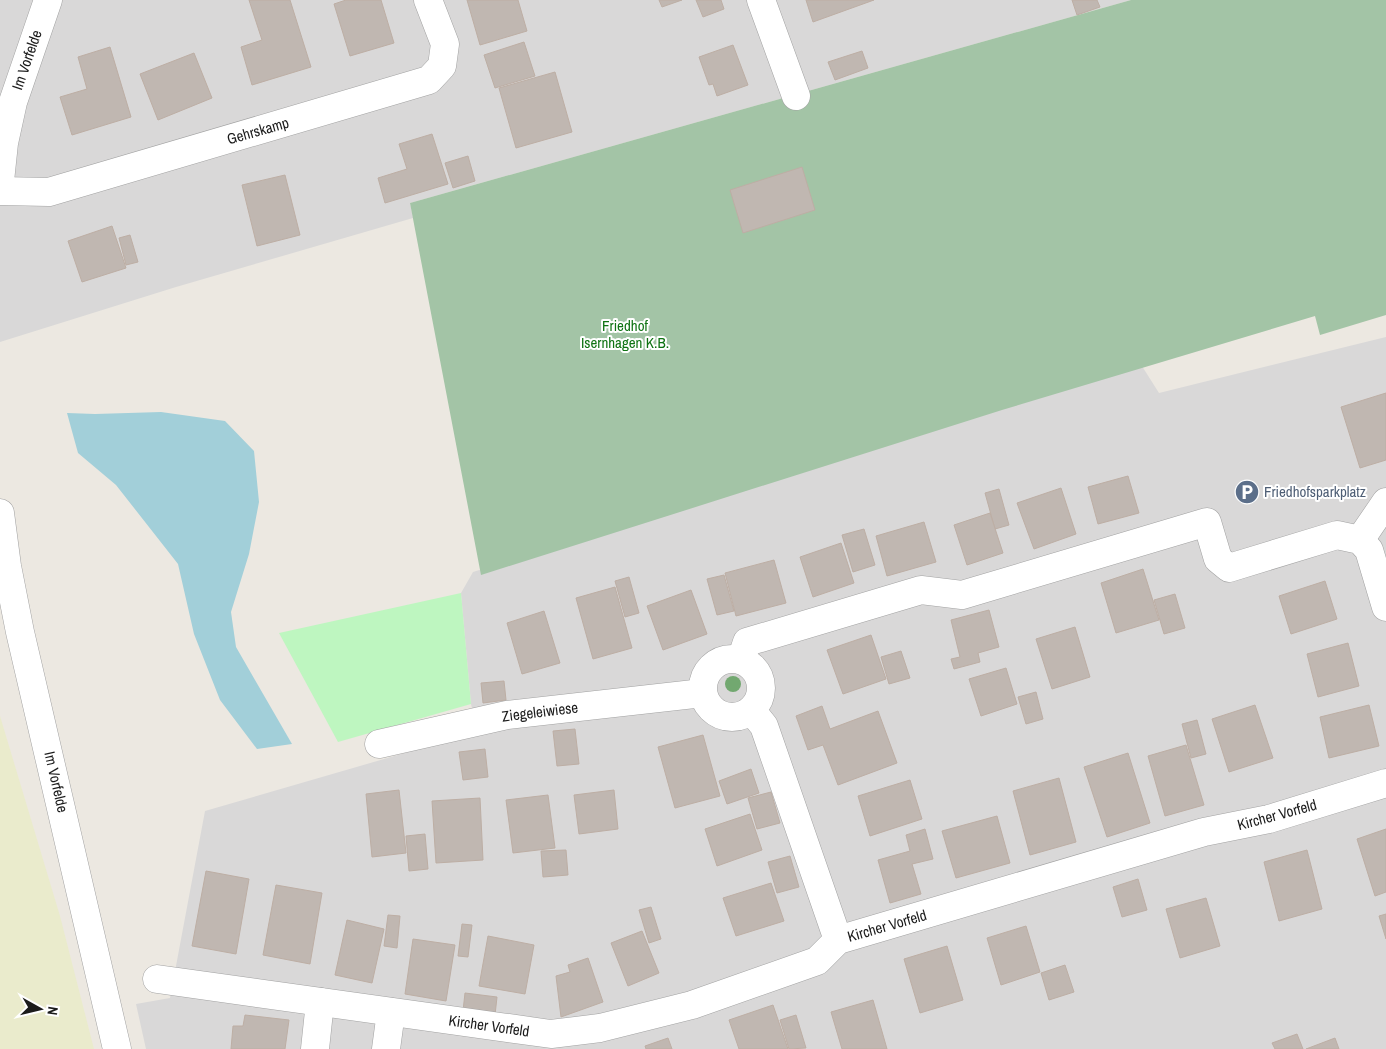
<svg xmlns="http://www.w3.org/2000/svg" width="1386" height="1049" viewBox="0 0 1386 1049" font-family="'Archivo Narrow',sans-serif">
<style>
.residential{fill:#d9d8d8}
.farmland{fill:#eaebcc}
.cemetery{fill:#a3c4a6}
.park{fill:#bef6c0}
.water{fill:#a2cfd9}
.building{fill:#c0b7b1;stroke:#bdaea4}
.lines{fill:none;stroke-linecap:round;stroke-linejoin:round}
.street-casing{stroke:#a2a2a2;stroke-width:29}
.street{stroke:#fff;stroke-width:28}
.tree{fill:#72a870}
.labels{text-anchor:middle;stroke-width:4;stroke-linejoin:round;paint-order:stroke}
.street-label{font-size:15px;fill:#1b1b1b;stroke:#fff}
.park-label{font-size:15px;fill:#0f7313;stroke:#fff}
.service-label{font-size:15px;fill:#4e5e75;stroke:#fff;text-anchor:start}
</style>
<rect width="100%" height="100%" fill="#ece8e1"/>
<g class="residential">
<path d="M 0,0 L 1131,0 L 410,203 L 413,218 L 176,287 L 0,342 Z"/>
<path d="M 1386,337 L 1386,1049 L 146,1049 L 136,1004 L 170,998 L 205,811 L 477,732 L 471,704 L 461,593 L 473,572 L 1140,363 L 1159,393 Z"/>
</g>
<path class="farmland" d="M 0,716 L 60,916 L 94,1049 L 0,1049 Z"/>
<path class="cemetery" d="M 1131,0 L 1386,0 L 1386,315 L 1320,335 L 1315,316 L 1002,410 L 481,575 L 410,203 Z"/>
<path class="park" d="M 461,593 L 471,704 L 338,742 L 279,633 Z"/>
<path class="water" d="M 161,412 L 225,421 L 254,451 L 259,502 L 249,554 L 231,612 L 236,647 L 292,744 L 257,749 L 220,700 L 194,634 L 178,564 L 116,485 L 78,453 L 67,413 L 95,414 Z"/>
<g class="building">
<path d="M 249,0 L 290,0 L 311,67 L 252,85 L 241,47 L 262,40 Z"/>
<path d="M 346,0 L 381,0 L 394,43 L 350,56 L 334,4 Z"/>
<path d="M 467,0 L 518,0 L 527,31 L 480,45 Z"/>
<path d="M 659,0 L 682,0 L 662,7 Z"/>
<path d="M 696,0 L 721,0 L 724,9 L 703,17 Z"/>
<path d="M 806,0 L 874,0 L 813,22 Z"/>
<path d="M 1072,0 L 1097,0 L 1100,7 L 1077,15 Z"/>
<path d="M 524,42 L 535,76 L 495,88 L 484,55 Z"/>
<path d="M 733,45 L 748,85 L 717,96 L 713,84 L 709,85 L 699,57 Z"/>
<path d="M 110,47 L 131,117 L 72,135 L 60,97 L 87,89 L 78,57 Z"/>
<path d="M 862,51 L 868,68 L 835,80 L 828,62 Z"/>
<path d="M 194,53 L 212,98 L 158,120 L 140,74 Z"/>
<path d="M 555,72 L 572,132 L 516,148 L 499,88 Z"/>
<path d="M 432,134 L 448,184 L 385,203 L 378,178 L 407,169 L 399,144 Z"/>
<path d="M 468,156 L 475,181 L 453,188 L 445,163 Z"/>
<path d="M 802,167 L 815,210 L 743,233 L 730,190 Z"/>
<path d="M 285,175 L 300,235 L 257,246 L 242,185 Z"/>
<path d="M 112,226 L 126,268 L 82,282 L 68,241 Z"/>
<path d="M 130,235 L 138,262 L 126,265 L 119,238 Z"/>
<path d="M 1386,393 L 1386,460 L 1360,468 L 1341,407 Z"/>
<path d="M 1128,476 L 1139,513 L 1098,524 L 1088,487 Z"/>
<path d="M 1061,488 L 1076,534 L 1034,549 L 1017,503 Z"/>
<path d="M 999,489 L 1009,525 L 995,529 L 985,493 Z"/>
<path d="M 990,513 L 1003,553 L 967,565 L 954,525 Z"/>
<path d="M 924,522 L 936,562 L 887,576 L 876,536 Z"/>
<path d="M 864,529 L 875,565 L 853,572 L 842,535 Z"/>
<path d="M 841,543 L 854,583 L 813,597 L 800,557 Z"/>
<path d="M 774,560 L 786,603 L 736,616 L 725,573 Z"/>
<path d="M 1143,569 L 1159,620 L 1116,633 L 1101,583 Z"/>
<path d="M 724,575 L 734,611 L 717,615 L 707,579 Z"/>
<path d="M 629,577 L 639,613 L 625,617 L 615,581 Z"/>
<path d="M 1325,581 L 1337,619 L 1291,634 L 1279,596 Z"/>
<path d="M 615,587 L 632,648 L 593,659 L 576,598 Z"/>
<path d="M 691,590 L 707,634 L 663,650 L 647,606 Z"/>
<path d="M 1175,594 L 1185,628 L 1164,634 L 1154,600 Z"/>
<path d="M 989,610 L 999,647 L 978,653 L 980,662 L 954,669 L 951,659 L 960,657 L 951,620 Z"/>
<path d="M 544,611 L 560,663 L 522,674 L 507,623 Z"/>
<path d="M 1075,627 L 1090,677 L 1052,689 L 1036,639 Z"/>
<path d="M 871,635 L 886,679 L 843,694 L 827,650 Z"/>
<path d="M 1348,643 L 1359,686 L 1318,697 L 1307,654 Z"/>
<path d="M 901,651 L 910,678 L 889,684 L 881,657 Z"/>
<path d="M 1006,668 L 1017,704 L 981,716 L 969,679 Z"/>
<path d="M 504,681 L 506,700 L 483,703 L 481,683 Z"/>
<path d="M 1036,692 L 1043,719 L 1026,724 L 1018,697 Z"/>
<path d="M 1255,705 L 1273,758 L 1229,772 L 1212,719 Z"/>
<path d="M 1369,705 L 1379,746 L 1329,758 L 1320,717 Z"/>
<path d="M 822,706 L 830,729 L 878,711 L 897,763 L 838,785 L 823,745 L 808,750 L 796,716 Z"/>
<path d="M 1197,720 L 1206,754 L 1191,758 L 1182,724 Z"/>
<path d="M 575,729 L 579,764 L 557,766 L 553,731 Z"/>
<path d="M 703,735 L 720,796 L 675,808 L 658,747 Z"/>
<path d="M 1186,745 L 1204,805 L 1165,816 L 1148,756 Z"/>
<path d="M 485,749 L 488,777 L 463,780 L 459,752 Z"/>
<path d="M 1128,753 L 1150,823 L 1107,837 L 1084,767 Z"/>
<path d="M 751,769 L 759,793 L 727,804 L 719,781 Z"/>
<path d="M 1059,778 L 1076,842 L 1030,855 L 1013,791 Z"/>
<path d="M 910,780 L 922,819 L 870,836 L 858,796 Z"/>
<path d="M 399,790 L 406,853 L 372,857 L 366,794 Z"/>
<path d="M 614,790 L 618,829 L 579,834 L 574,795 Z"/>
<path d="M 771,792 L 780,823 L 757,829 L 748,798 Z"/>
<path d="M 548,795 L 555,848 L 513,853 L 506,800 Z"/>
<path d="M 480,798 L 483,860 L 436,863 L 432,801 Z"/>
<path d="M 750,814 L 762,850 L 717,866 L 705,829 Z"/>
<path d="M 997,816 L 1010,863 L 956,878 L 942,831 Z"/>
<path d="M 925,829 L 933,859 L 912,864 L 921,894 L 890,903 L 878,860 L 910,851 L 906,835 Z"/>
<path d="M 1386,829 L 1386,892 L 1375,896 L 1357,839 Z"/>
<path d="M 425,834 L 428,869 L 409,871 L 406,836 Z"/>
<path d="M 566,850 L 568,875 L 543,877 L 541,851 Z"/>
<path d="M 1307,850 L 1322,909 L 1279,921 L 1264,862 Z"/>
<path d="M 790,856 L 799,887 L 777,893 L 768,862 Z"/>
<path d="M 206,871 L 249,879 L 236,954 L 192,946 Z"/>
<path d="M 1138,879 L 1147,910 L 1122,917 L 1113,887 Z"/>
<path d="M 771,883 L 784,921 L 736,936 L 723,898 Z"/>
<path d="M 276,885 L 322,893 L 310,964 L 263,955 Z"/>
<path d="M 1206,898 L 1220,946 L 1180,958 L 1166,909 Z"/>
<path d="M 651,907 L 661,939 L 649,943 L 639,910 Z"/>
<path d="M 1386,914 L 1386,939 L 1379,916 Z"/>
<path d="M 388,915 L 400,916 L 397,948 L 384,946 Z"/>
<path d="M 347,920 L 384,929 L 372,983 L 335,975 Z"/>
<path d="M 462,924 L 472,925 L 468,957 L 458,956 Z"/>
<path d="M 1026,926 L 1040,972 L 1001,985 L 987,938 Z"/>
<path d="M 642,931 L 659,973 L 628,986 L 611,943 Z"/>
<path d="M 488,936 L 534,945 L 525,994 L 479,986 Z"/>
<path d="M 413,939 L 455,945 L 446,1001 L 405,994 Z"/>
<path d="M 947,946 L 963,1000 L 920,1013 L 904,959 Z"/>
<path d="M 588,958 L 603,1002 L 561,1017 L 556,976 L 570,972 L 568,965 Z"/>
<path d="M 1065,965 L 1074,992 L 1049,1000 L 1041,973 Z"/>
<path d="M 465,993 L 497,997 L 495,1015 L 463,1011 Z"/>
<path d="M 873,1000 L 887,1049 L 842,1049 L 831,1012 Z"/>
<path d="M 773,1005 L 788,1049 L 739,1049 L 729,1020 Z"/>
<path d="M 245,1015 L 289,1020 L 285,1049 L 231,1049 L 233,1026 L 243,1026 Z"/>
<path d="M 796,1015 L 806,1048 L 789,1049 L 780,1020 Z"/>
<path d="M 1297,1034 L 1303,1049 L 1275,1049 L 1272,1043 Z"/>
<path d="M 668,1038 L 672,1049 L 646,1049 L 645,1046 Z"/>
<path d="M 1335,1038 L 1339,1049 L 1306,1049 Z"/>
</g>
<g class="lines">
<g class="street-casing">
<g id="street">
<path d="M 761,0 L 796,96"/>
<path d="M 0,181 L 4,143 L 13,102 L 48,0"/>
<path d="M 0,191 L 49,192 L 429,80 L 442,66 L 445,44 L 428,0"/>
<path d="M 0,513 L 7,566 L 20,632 L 117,1049"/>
<path d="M 1360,540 L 1386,502"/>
<circle cx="732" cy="688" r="29"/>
<path d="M 741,660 L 747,642 L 921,590 L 962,595 L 1207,522 L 1218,559 L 1229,568 L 1337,535 L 1360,540 L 1369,550 L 1386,607"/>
<path d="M 752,711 L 764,726 L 838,940"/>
<path d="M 379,744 L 507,715 L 703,693"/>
<path d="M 157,979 L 551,1034 L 600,1028 L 692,1005 L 817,961 L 838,940 L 1204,832 L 1269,819 L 1386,783"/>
<path d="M 315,1049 L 320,1002"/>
<path d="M 386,1049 L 391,1012"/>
</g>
</g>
<use href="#street" class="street"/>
</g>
<circle class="tree" cx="733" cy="684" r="8"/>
<defs>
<g id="parking-disc" transform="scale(1.25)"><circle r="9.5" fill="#5c6f8a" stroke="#fff"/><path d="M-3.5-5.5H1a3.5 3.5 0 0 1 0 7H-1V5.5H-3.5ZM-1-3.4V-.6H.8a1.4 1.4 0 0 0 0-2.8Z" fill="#fff"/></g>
</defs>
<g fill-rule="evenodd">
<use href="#parking-disc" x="1247" y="492"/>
</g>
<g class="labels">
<g class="street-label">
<text transform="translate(27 60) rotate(-71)" y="5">Im Vorfelde</text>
<text transform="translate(258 131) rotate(-16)" y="5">Gehrskamp</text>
<text transform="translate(540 712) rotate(-7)" y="5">Ziegeleiwiese</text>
<text transform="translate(56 782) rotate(77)" y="5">Im Vorfelde</text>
<text transform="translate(1277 815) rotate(-15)" y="5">Kircher Vorfeld</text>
<text transform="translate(887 926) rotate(-16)" y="5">Kircher Vorfeld</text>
<text transform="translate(489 1026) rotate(8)" y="5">Kircher Vorfeld</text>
</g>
<g class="park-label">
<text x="625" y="331">Friedhof<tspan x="625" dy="17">Isernhagen K.B.</tspan></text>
</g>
<g class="service-label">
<text x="1264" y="497">Friedhofsparkplatz</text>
</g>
</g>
<g transform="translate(40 1009) rotate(98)" stroke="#ffffff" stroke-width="4" paint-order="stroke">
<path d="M0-4L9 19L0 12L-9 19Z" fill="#1b1b1b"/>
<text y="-8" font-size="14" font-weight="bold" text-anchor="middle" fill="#1b1b1b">N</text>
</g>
</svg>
